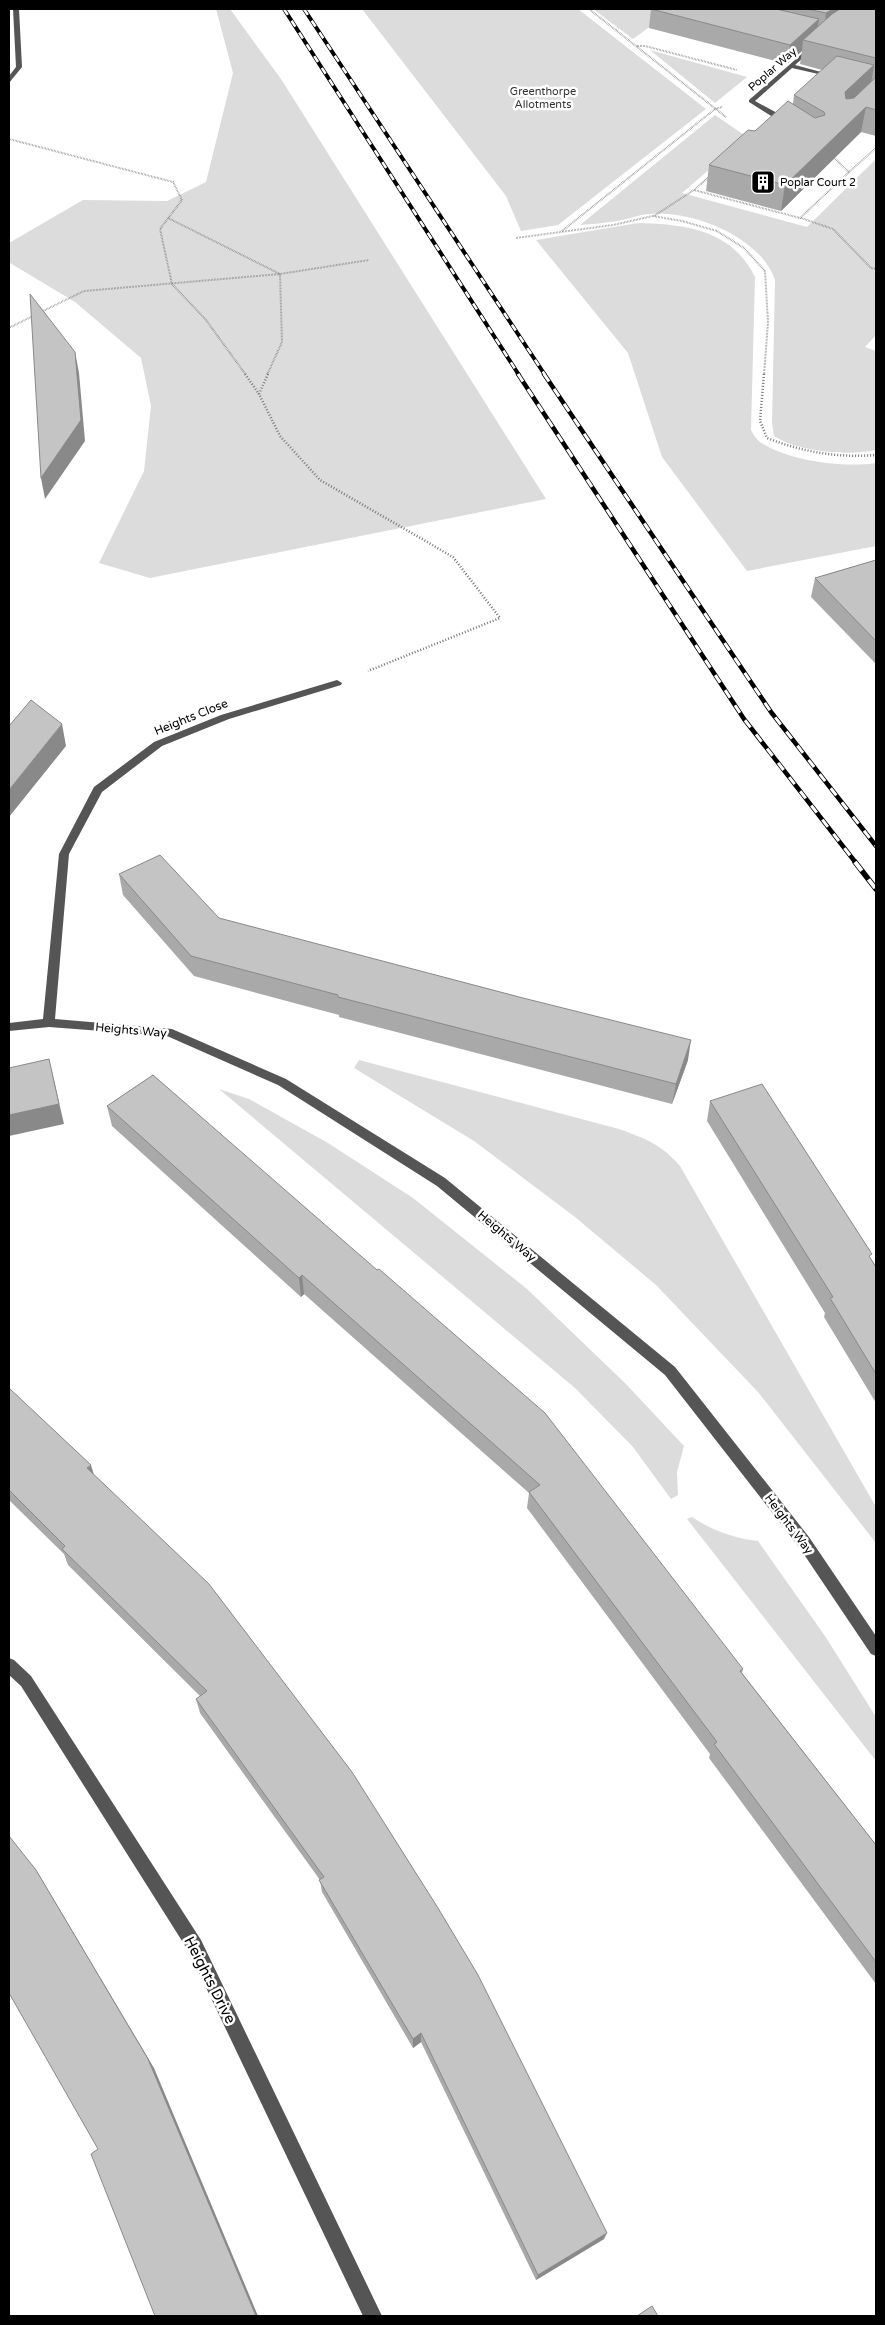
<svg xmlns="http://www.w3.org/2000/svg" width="885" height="2325" viewBox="0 0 885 2325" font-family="'Varela Round',sans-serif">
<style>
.green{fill:#dcdcdc}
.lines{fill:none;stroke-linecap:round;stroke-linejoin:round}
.path-far1{stroke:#777;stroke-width:2;stroke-dasharray:0.5 1;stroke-linecap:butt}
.path{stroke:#777;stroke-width:2.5;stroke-dasharray:1 2;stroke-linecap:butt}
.minor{fill:#555;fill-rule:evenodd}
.rail-far2-casing{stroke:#000;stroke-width:4}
.rail-far1-casing{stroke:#000;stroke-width:4.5}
.rail-casing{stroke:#000;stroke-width:5.5}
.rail-far2{stroke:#fff;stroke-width:2.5;stroke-dasharray:7;stroke-linecap:butt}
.rail-far1{stroke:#fff;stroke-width:3;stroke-dasharray:9;stroke-linecap:butt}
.rail{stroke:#fff;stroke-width:4;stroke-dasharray:11;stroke-linecap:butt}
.wall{fill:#a9a9a9}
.shaded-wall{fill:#898989}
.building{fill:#c4c4c4;stroke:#898989}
.labels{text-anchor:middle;stroke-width:5;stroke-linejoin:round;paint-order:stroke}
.far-street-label{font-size:11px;fill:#000;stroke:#fff}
.far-park-label{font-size:11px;fill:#333;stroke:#fff}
.far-poi-label{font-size:11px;fill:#000;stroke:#fff;text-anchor:start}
.street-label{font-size:12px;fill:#000;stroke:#fff}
.near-street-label{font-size:15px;fill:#000;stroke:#fff}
</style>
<rect width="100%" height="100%" fill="#fff"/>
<g class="green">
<path d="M 216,9 L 230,9 L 281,79 L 546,499 L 150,578 L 99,563 L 144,471 L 151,406 L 141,358 L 75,302 L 10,263 L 9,243 L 83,200 L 167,201 L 206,182 L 233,73 Z"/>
<path d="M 362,9 L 578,9 L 706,109 L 558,225 L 521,231 L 506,196 Z"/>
<path d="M 593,9 L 674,9 L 633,39 Z"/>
<path d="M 650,50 L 747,77 L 715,103 Z"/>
<path d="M 715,115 L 747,137 L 682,193 L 807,227 L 876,159 L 876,335 L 865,347 L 876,351 L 876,450 C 849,456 798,452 774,436 L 772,423 L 775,280 C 761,237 691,209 648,214 C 638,215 628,219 618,221 C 605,223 592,224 580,225 Z"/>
<path d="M 638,223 C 686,224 732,230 755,277 L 751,430 C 753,434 756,439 760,442 C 788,461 843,468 876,463 L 876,546 L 747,571 L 662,457 L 628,353 L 536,240 Z"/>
<path d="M 359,1060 L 619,1129 C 646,1139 661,1144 680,1166 L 876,1507 L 876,1543 L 758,1392 L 656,1285 L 575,1217 L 474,1141 L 354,1068 Z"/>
<path d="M 219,1089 L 249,1099 L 328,1143 L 413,1198 L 527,1289 L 626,1384 L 684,1446 L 677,1472 L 678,1495 L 671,1499 L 633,1447 L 575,1388 Z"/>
<path d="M 692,1517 C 713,1531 733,1538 758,1541 L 825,1636 L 876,1717 L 876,1761 L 687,1519 Z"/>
</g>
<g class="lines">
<g class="path-far1">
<path d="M 589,9 L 726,117"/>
<path d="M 637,46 L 645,46 L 737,70"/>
<path d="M 9,139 L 173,182 L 182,200 L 160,229 L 172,284 L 206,320 L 246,375"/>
<path d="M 849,172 L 876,148"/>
<path d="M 694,190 L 800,218 L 849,172 L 833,157"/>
<path d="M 654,216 L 694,190 L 710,176"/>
<path d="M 168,218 L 280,274 L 282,342 L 267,375"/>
<path d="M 801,218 L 833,229 L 871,268 L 876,269"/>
<path d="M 562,231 L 715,109 L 722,107"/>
<path d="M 516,238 L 613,225 L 653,216 L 682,221 L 717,231 L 744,248 L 765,271 L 768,322 L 764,375"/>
<path d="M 41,312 L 84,291 L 280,274 L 369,260"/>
<path d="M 9,328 L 33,316"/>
</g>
<g class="path">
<path d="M 245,374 L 259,394"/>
<path d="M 268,374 L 259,394 L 280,436 L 320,480 L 453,557 L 500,618 L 368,671"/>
<path d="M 764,374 L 760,421 L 767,438 C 803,452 837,458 876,455"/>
</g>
<g class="minor">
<path d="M 13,9 L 19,9 L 22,67 L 9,83 L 9,76 L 16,67 Z"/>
<path d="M 812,45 L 815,47 L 814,48 L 795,65 L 836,76 L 836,78 L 792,68 L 755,101 L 790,120 L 790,124 L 784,124 L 749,102 L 749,100 Z"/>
<path d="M 337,680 L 342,683 L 341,685 L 229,719 L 162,746 L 102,792 L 69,854 L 55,1019 L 172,1029 L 286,1079 L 445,1178 L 675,1367 L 809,1537 L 876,1636 L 876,1656 L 871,1654 L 799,1547 L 665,1375 L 437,1186 L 278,1085 L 167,1036 L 49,1027 L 9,1031 L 9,1023 L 43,1019 L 59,854 L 94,787 L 154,742 L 221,715 Z"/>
<path d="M 9,1658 L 14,1660 L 31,1676 L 201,1940 L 382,2316 L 363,2316 L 189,1952 L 21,1686 L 9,1675 Z"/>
</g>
<g class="rail-far2-casing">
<g id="rail-far2">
<path d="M 284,9 L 519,375"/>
<path d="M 304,9 L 545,375"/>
</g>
</g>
<g class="rail-far1-casing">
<g id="rail-far1">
<path d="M 518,374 L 744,719 L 856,863"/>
<path d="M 544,374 L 771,712 L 876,846"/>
</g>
</g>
<g class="rail-casing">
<path id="rail" d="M 855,862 L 876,889"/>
</g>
<use href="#rail-far2" class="rail-far2"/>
<use href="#rail-far1" class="rail-far1"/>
<use href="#rail" class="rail"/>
</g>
<g class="wall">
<path d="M 651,9 L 876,9 L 876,136 L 861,132 L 781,211 L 706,191 L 709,165 L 755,131 L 793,104 L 794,95 L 822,70 L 800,64 L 802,51 L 787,64 L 649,28 Z"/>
<path d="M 876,560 L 876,663 L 875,663 L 811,597 L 815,578 Z"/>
<path d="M 119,874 L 219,918 L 688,1060 L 672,1104 L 339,1017 L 339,1015 L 194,976 L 123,895 Z"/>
<path d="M 153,1075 L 743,1669 L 742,1673 L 876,1845 L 876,1984 L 709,1758 L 710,1754 L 527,1508 L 529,1493 L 304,1294 L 301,1297 L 112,1126 L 107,1106 Z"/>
<path d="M 710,1101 L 871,1259 L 876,1267 L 876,1403 L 824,1317 L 825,1313 L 707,1121 Z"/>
<path d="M 9,1388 L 94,1475 L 604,2239 L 536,2280 L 421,2042 L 413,2048 L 322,1892 L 320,1880 L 200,1713 L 196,1699 L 200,1696 L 68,1565 L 64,1554 L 9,1500 Z"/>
</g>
<g class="shaded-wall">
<path d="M 833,9 L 857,9 L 824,32 L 826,13 Z"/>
<path d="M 819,19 L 816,38 L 803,40 L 802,51 L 787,64 L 790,45 Z"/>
<path d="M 874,65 L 870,90 L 841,117 L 845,92 Z"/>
<path d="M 866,107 L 861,132 L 781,211 L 785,185 Z"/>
<path d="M 75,352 L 79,373 L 85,441 L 45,499 L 41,478 Z"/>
<path d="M 62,724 L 66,746 L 9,817 L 9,790 Z"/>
<path d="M 691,1040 L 688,1060 L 672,1104 L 676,1084 Z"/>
<path d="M 49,1059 L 64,1124 L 9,1136 L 9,1115 Z"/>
<path d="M 302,1275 L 304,1294 L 301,1297 L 299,1278 Z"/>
<path d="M 91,1465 L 96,1482 L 87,1468 Z"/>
<path d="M 36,1870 L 154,2068 L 258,2316 L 256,2316 Z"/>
<path d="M 421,2033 L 421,2042 L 413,2048 L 413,2039 Z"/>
<path d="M 607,2233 L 604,2239 L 536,2280 L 538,2275 Z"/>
</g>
<g class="building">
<path d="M 651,9 L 776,9 L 819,19 L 790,45 Z"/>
<path d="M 807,9 L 833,9 L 826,13 Z"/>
<path d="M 840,9 L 876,9 L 876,58 L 803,40 L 832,14 Z"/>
<path d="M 837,56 L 874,65 L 845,92 L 846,99 L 854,98 L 876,77 L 876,110 L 866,107 L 785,185 L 709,165 L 748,130 L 755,131 L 788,101 L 815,118 L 825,115 L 824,112 L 794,95 Z"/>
<path d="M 30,294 L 75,352 L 81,420 L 41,478 Z"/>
<path d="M 876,560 L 876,641 L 815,578 Z"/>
<path d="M 31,700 L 62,724 L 9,790 L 9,726 Z"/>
<path d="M 160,855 L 219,918 L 523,998 L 691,1040 L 676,1084 L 338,997 L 338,995 L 191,956 L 119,874 Z"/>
<path d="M 49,1059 L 59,1104 L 9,1115 L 9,1068 Z"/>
<path d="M 153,1075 L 377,1270 L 379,1269 L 545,1413 L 743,1669 L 740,1671 L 876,1845 L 876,1962 L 714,1744 L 717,1742 L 529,1492 L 540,1485 L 302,1275 L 299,1278 L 107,1106 Z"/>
<path d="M 762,1084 L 872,1254 L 869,1256 L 876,1267 L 876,1374 L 830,1298 L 833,1297 L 710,1101 Z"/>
<path d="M 9,1388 L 91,1465 L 87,1468 L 209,1584 L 352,1772 L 438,1908 L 478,1975 L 607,2233 L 538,2275 L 421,2033 L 413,2039 L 319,1880 L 324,1877 L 196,1699 L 207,1691 L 62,1549 L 65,1546 L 9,1490 Z"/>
<path d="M 9,1836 L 36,1870 L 148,2059 L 256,2316 L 155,2316 L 91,2154 L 98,2149 L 9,1993 Z"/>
<path d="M 652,2306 L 658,2316 L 637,2316 Z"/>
</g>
<defs>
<g id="building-square" transform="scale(1.25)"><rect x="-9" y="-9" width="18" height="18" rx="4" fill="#000" stroke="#fff"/><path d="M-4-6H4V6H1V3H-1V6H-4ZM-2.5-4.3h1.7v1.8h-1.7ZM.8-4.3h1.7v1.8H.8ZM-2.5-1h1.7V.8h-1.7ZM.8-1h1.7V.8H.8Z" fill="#fff"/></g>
</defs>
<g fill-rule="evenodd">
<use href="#building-square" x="763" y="182"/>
</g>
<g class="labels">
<g class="far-street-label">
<text transform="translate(772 69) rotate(-41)" y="4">Poplar Way</text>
</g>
<g class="far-park-label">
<text x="543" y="95">Greenthorpe<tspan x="543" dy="13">Allotments</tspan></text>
</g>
<g class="far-poi-label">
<text x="780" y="186">Poplar Court 2</text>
</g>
<g class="street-label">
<text transform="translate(191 717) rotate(-22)" y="4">Heights Close</text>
<text transform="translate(131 1030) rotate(5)" y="4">Heights Way</text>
<text transform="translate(507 1236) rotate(40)" y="4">Heights Way</text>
<text transform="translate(789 1524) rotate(53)" y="4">Heights Way</text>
</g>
<g class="near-street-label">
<text transform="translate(210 1980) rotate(63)" y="5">Heights Drive</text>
</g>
</g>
<rect width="885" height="2325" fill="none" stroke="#000000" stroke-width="20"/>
</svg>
